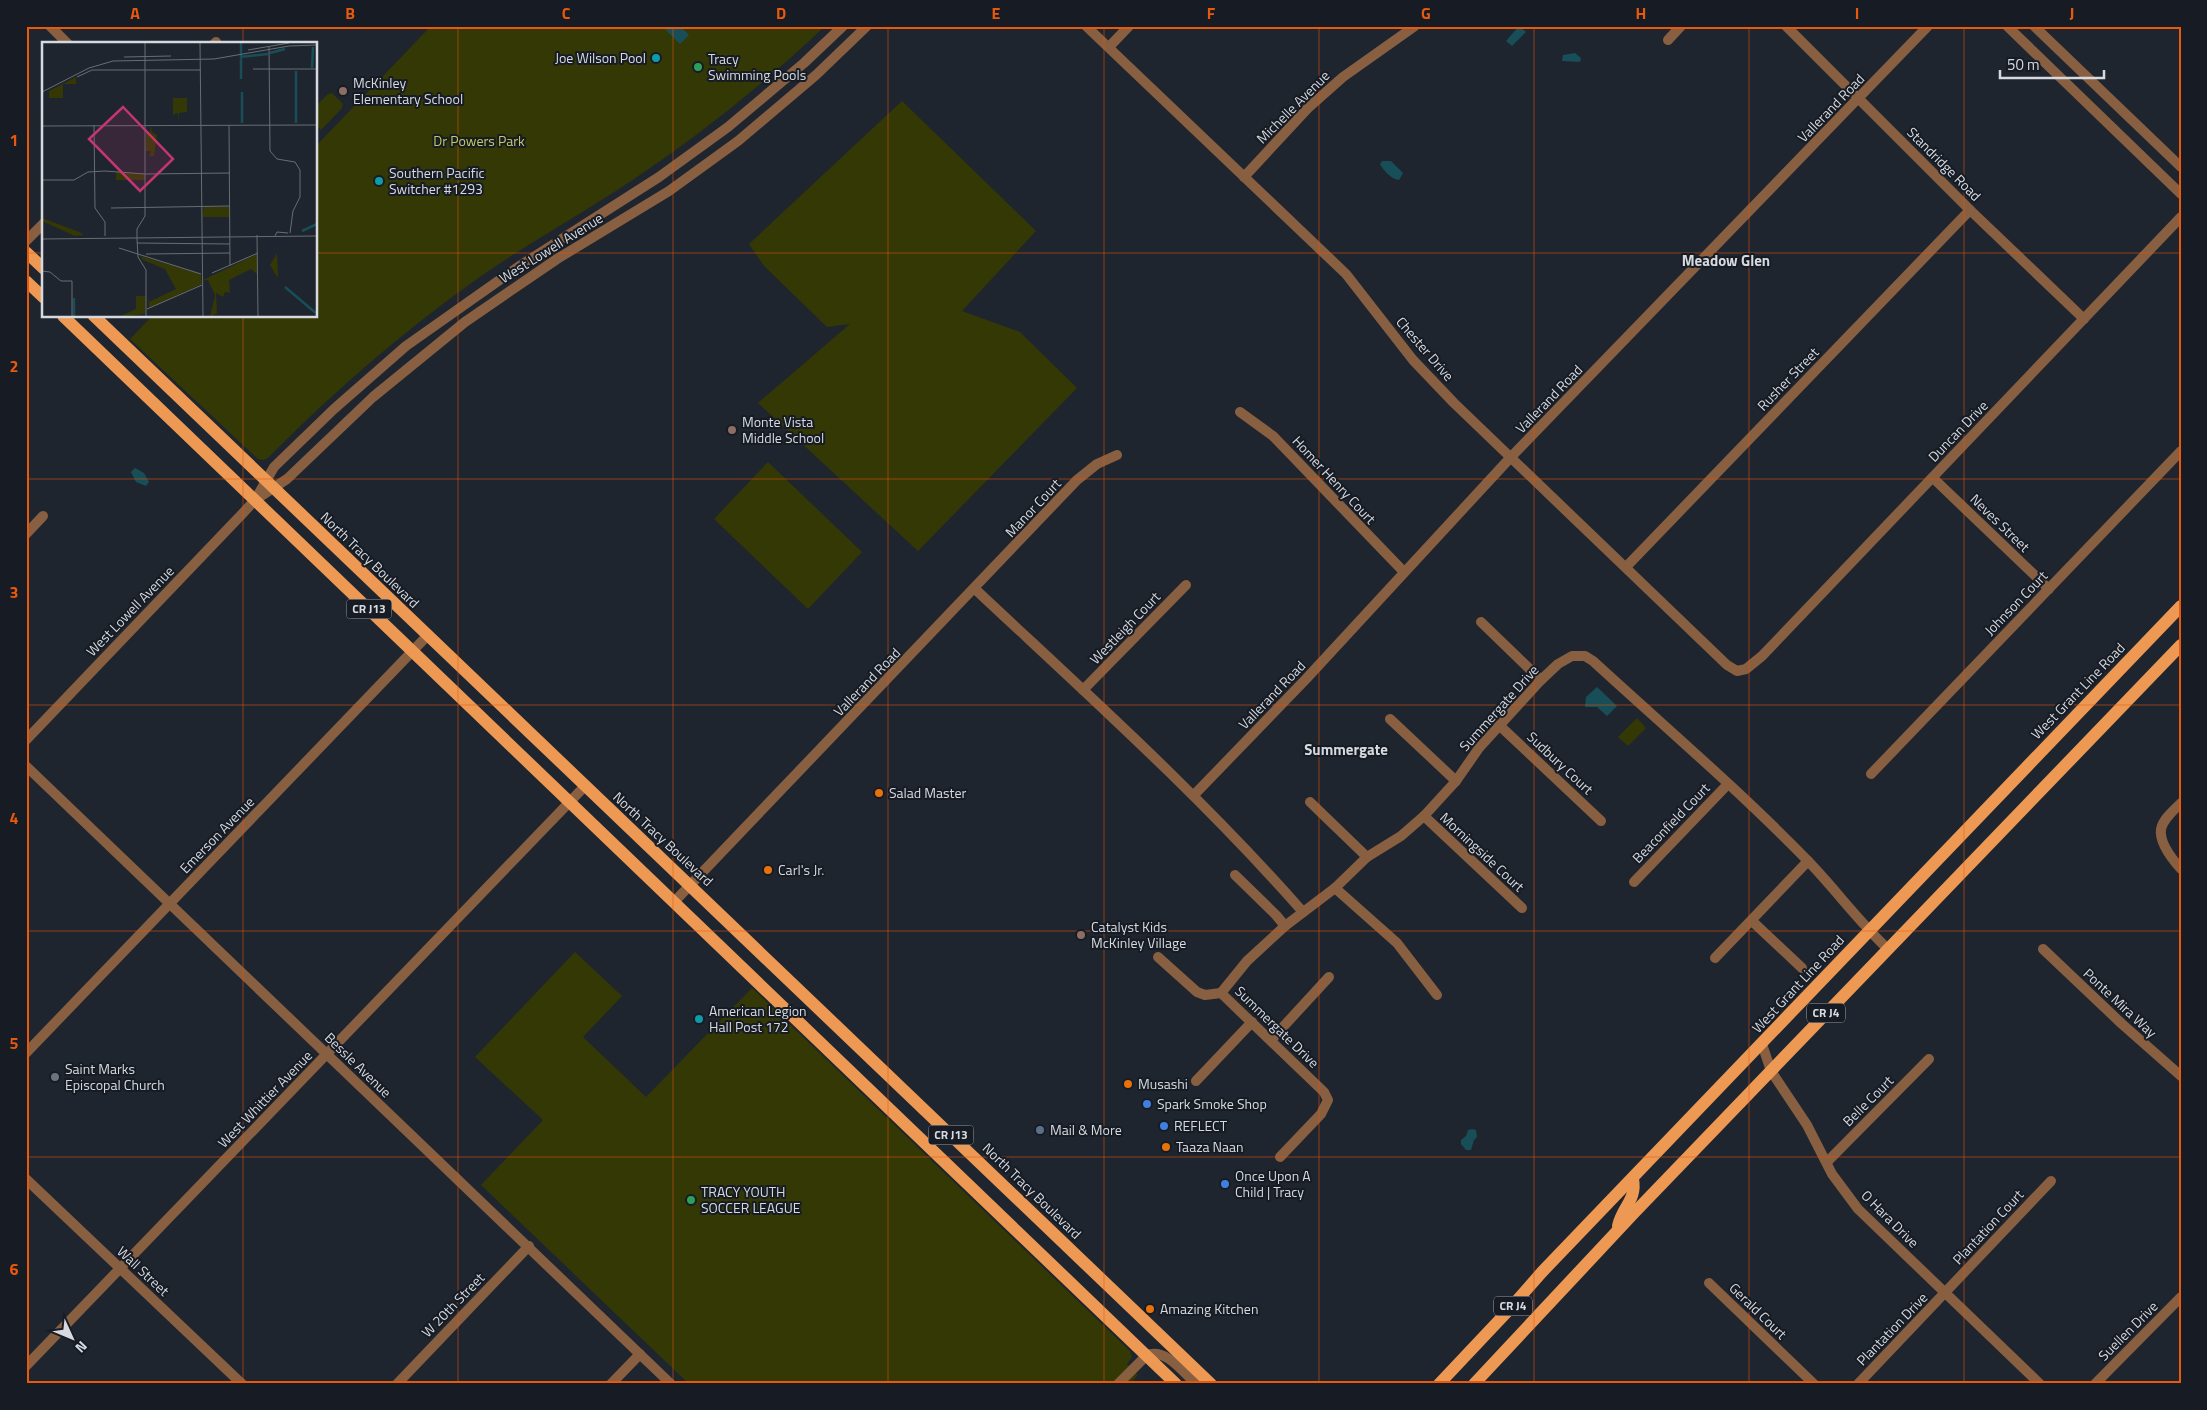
<svg xmlns="http://www.w3.org/2000/svg" width="2207" height="1410" viewBox="0 0 2207 1410" font-family="'Titillium Web',sans-serif">
<style>
.green{fill:#343805}
.water{fill:#184e58}
.lines{fill:none;stroke-linecap:round;stroke-linejoin:round}
.minor{stroke:#885f40;stroke-width:10}
.tertiary{stroke:#885f40;stroke-width:10}
.primary{stroke:#ed9953;stroke-width:12}
.grid{fill:none;stroke:#e8590c;stroke-width:1;stroke-opacity:0.55}
.culture-dot{fill:#0f9aa8;stroke:#161b24;stroke-width:2}
.leisure-dot{fill:#2e9e5b;stroke:#161b24;stroke-width:2}
.education-dot{fill:#8d6e63;stroke:#161b24;stroke-width:2}
.food-dot{fill:#e8710a;stroke:#161b24;stroke-width:2}
.worship-dot{fill:#6b7280;stroke:#161b24;stroke-width:2}
.shop-dot{fill:#3f7fe0;stroke:#161b24;stroke-width:2}
.service-dot{fill:#5c6f8a;stroke:#161b24;stroke-width:2}
.labels{text-anchor:middle;stroke-width:4;stroke-linejoin:round;paint-order:stroke}
.shield{fill:#161b24;stroke:#9ca1a8;stroke-width:1}
.shield-label{font-size:12px;font-weight:bold;fill:#d6dae0}
.poi-label{font-size:14px;fill:#d6dae0;stroke:#161b24;text-anchor:start}
.street-label{font-size:14px;fill:#d6dae0;stroke:#161b24}
.park-label{font-size:14px;fill:#c2cb66;stroke:#161b24}
.neighbourhood-label{font-size:15px;font-weight:bold;fill:#d6dae0;stroke:#161b24}
.inset-river{fill:none;stroke:#184e58;stroke-width:2.5}
.inset-road{fill:none;stroke:#686d75;stroke-width:1}
.view{fill:#c5356f;fill-opacity:0.15;stroke:#c5356f;stroke-width:2.5}
.inset-edge{fill:none;stroke:#d6dae0;stroke-width:2.5}
.neatline{fill:none;stroke:#e8590c;stroke-width:2}
.grid-label{font-size:16px;text-anchor:middle;font-weight:bold;fill:#e8590c}
</style>
<rect width="100%" height="100%" fill="#1f252e"/>
<g class="green">
<path d="M 431,26 L 825,26 C 765,83 700,135 631,181 C 583,213 532,241 484,274 C 407,328 336,389 269,457 L 264,460 L 258,459 L 130,339 L 152,316 L 316,316 L 316,146 Z"/>
<path d="M 332,93 L 343,104 L 342,108 L 321,130 L 316,125 L 316,106 L 328,94 Z"/>
<path d="M 902,101 L 1036,231 L 962,311 L 1020,332 L 1077,388 L 918,551 L 758,403 L 850,324 L 827,327 L 764,266 L 749,244 Z"/>
<path d="M 768,462 L 862,552 L 808,609 L 714,519 Z"/>
<path d="M 1637,718 L 1646,728 L 1628,746 L 1618,737 Z"/>
<path d="M 575,952 L 622,996 L 583,1037 L 646,1097 L 752,988 L 1130,1351 L 1132,1357 L 1127,1364 L 1138,1375 L 1130,1384 L 689,1384 L 481,1185 L 543,1120 L 475,1057 Z"/>
</g>
<g class="water">
<path d="M 662,26 L 680,26 L 689,35 L 680,44 Z"/>
<path d="M 1519,26 L 1526,32 L 1512,46 L 1506,41 Z"/>
<path d="M 1575,53 L 1581,58 L 1580,62 L 1562,61 L 1563,55 Z"/>
<path d="M 1382,161 L 1391,161 L 1403,173 L 1399,180 C 1392,180 1383,170 1380,164 Z"/>
<path d="M 135,468 L 144,473 L 149,482 L 146,486 L 136,482 L 131,472 Z"/>
<path d="M 1597,687 L 1617,706 L 1607,716 L 1597,707 L 1585,707 L 1586,697 Z"/>
<path d="M 1472,1129 L 1476,1130 L 1477,1137 L 1474,1140 L 1471,1150 L 1466,1150 L 1461,1144 L 1461,1140 L 1466,1136 L 1468,1130 Z"/>
</g>
<g class="lines">
<g class="minor">
<path d="M 50,26 L 68,44"/>
<path d="M 1086,26 L 1346,274 L 1413,360 L 1454,403 L 1727,665 L 1737,671 L 1746,669 L 1762,656 L 2181,217"/>
<path d="M 1786,26 L 1970,210 L 2084,319"/>
<path d="M 1668,40 L 1681,26"/>
<path d="M 214,44 L 216,42"/>
<path d="M 1109,47 L 1129,26"/>
<path d="M 1244,177 L 1308,108 L 1343,77 L 1415,26"/>
<path d="M 26,241 L 44,223"/>
<path d="M 1240,412 L 1273,436 L 1404,572"/>
<path d="M 1933,478 L 2049,589"/>
<path d="M 26,534 L 43,516"/>
<path d="M 1626,567 L 1970,210"/>
<path d="M 975,589 C 1087,694 1202,797 1303,912"/>
<path d="M 1481,622 L 1541,680"/>
<path d="M 1083,690 L 1186,585"/>
<path d="M 1390,719 L 1456,781"/>
<path d="M 1499,725 L 1601,821"/>
<path d="M 26,766 L 671,1384"/>
<path d="M 1871,774 L 2181,451"/>
<path d="M 1194,795 L 1306,679 L 1511,457 L 1928,26"/>
<path d="M 1310,802 L 1367,857"/>
<path d="M 2181,803 C 2174,810 2163,819 2161,829 C 2159,843 2172,859 2181,869"/>
<path d="M 1424,816 L 1522,908"/>
<path d="M 1235,875 L 1276,915 L 1285,926"/>
<path d="M 1634,882 L 1728,784"/>
<path d="M 1335,888 L 1397,943 L 1437,995"/>
<path d="M 674,902 L 1077,480 L 1097,464 L 1117,455"/>
<path d="M 1752,921 L 1802,968"/>
<path d="M 2043,949 L 2122,1024 L 2181,1076"/>
<path d="M 1158,957 L 1197,992 L 1205,995 L 1221,993"/>
<path d="M 1715,958 L 1808,861"/>
<path d="M 1221,993 L 1247,961 L 1285,926 L 1335,888 L 1367,857 L 1401,836 L 1424,816 L 1456,781 L 1479,748 L 1541,680 L 1558,664 L 1572,656 L 1585,656 L 1593,661 C 1665,727 1740,791 1808,861 C 1836,890 1859,922 1888,949"/>
<path d="M 1221,993 L 1324,1092 L 1328,1100 L 1321,1114 L 1280,1157"/>
<path d="M 1271,1040 L 1329,977"/>
<path d="M 1762,1044 L 1771,1071 L 1807,1125 L 1832,1174 L 1858,1209 L 2040,1384"/>
<path d="M 26,1053 L 427,636"/>
<path d="M 1196,1081 L 1252,1022"/>
<path d="M 1827,1162 L 1929,1059"/>
<path d="M 26,1179 L 242,1384"/>
<path d="M 1709,1283 L 1814,1384"/>
<path d="M 26,1366 L 585,786"/>
<path d="M 397,1384 L 529,1246"/>
<path d="M 611,1384 L 640,1354"/>
<path d="M 1118,1384 L 1147,1355 C 1166,1348 1183,1372 1196,1384"/>
<path d="M 1858,1384 L 2051,1181"/>
<path d="M 2095,1384 L 2181,1297"/>
</g>
<g class="tertiary">
<path d="M 2007,26 L 2181,194"/>
<path d="M 2034,26 L 2181,167"/>
<path d="M 255,500 L 287,479 L 373,397 L 465,322 L 557,259 L 669,191 L 738,141 L 816,75 L 867,26"/>
<path d="M 26,740 L 244,512 L 255,500 L 274,467 L 334,409 L 406,346 L 518,267 L 659,177 L 728,127 L 804,63 L 843,26"/>
</g>
<g class="primary">
<path d="M 26,252 L 44,269"/>
<path d="M 26,281 L 44,298"/>
<path d="M 63,316 L 1176,1384"/>
<path d="M 94,316 L 1211,1384"/>
<path d="M 1618,1226 C 1622,1207 1637,1200 1633,1179"/>
<path d="M 1439,1384 L 1506,1313 L 1542,1272 L 2181,606"/>
<path d="M 1474,1384 L 1634,1213 L 2181,645"/>
</g>
</g>
<path class="grid" d="M 243,26 L 243,44M 458,26 L 458,1384M 673,26 L 673,1384M 888,26 L 888,1384M 1104,26 L 1104,1384M 1319,26 L 1319,1384M 1534,26 L 1534,1384M 1749,26 L 1749,1384M 1964,26 L 1964,1384M 26,253 L 44,253M 316,253 L 2181,253M 243,316 L 243,1384M 26,479 L 2181,479M 26,705 L 2181,705M 26,931 L 2181,931M 26,1157 L 2181,1157"/>
<g class="culture-dot">
<circle cx="656" cy="58" r="5"/>
<circle cx="379" cy="181" r="5"/>
<circle cx="699" cy="1019" r="5"/>
</g>
<g class="leisure-dot">
<circle cx="698" cy="67" r="5"/>
<circle cx="691" cy="1200" r="5"/>
</g>
<g class="education-dot">
<circle cx="343" cy="91" r="5"/>
<circle cx="732" cy="430" r="5"/>
<circle cx="1081" cy="935" r="5"/>
</g>
<g class="food-dot">
<circle cx="879" cy="793" r="5"/>
<circle cx="768" cy="870" r="5"/>
<circle cx="1128" cy="1084" r="5"/>
<circle cx="1166" cy="1147" r="5"/>
<circle cx="1150" cy="1309" r="5"/>
</g>
<circle class="worship-dot" cx="55" cy="1077" r="5"/>
<g class="shop-dot">
<circle cx="1147" cy="1104" r="5"/>
<circle cx="1164" cy="1126" r="5"/>
<circle cx="1225" cy="1184" r="5"/>
</g>
<circle class="service-dot" cx="1040" cy="1130" r="5"/>
<g class="labels">
<g class="shield">
<rect x="346.5" y="599.5" width="45" height="19" rx="4"/>
<rect x="1807" y="1003.5" width="38" height="19" rx="4"/>
<rect x="928.5" y="1125.5" width="45" height="19" rx="4"/>
<rect x="1494" y="1296.5" width="38" height="19" rx="4"/>
</g>
<g class="shield-label">
<text x="369" y="613">CR J13</text>
<text x="1826" y="1017">CR J4</text>
<text x="951" y="1139">CR J13</text>
<text x="1513" y="1310">CR J4</text>
</g>
<g class="poi-label">
<text x="646" y="63" text-anchor="end">Joe Wilson Pool</text>
<text x="708" y="64">Tracy<tspan x="708" dy="16">Swimming Pools</tspan></text>
<text x="353" y="88">McKinley<tspan x="353" dy="16">Elementary School</tspan></text>
<text x="389" y="178">Southern Pacific<tspan x="389" dy="16">Switcher #1293</tspan></text>
<text x="742" y="427">Monte Vista<tspan x="742" dy="16">Middle School</tspan></text>
<text x="889" y="798">Salad Master</text>
<text x="778" y="875">Carl's Jr.</text>
<text x="1091" y="932">Catalyst Kids<tspan x="1091" dy="16">McKinley Village</tspan></text>
<text x="709" y="1016">American Legion<tspan x="709" dy="16">Hall Post 172</tspan></text>
<text x="65" y="1074">Saint Marks<tspan x="65" dy="16">Episcopal Church</tspan></text>
<text x="1138" y="1089">Musashi</text>
<text x="1157" y="1109">Spark Smoke Shop</text>
<text x="1174" y="1131">REFLECT</text>
<text x="1050" y="1135">Mail &amp; More</text>
<text x="1176" y="1152">Taaza Naan</text>
<text x="1235" y="1181">Once Upon A<tspan x="1235" dy="16">Child | Tracy</tspan></text>
<text x="701" y="1197">TRACY YOUTH<tspan x="701" dy="16">SOCCER LEAGUE</tspan></text>
<text x="1160" y="1314">Amazing Kitchen</text>
</g>
<g class="street-label">
<text transform="translate(1293 107) rotate(-45)" y="5">Michelle Avenue</text>
<text transform="translate(1831 108) rotate(-46)" y="5">Vallerand Road</text>
<text transform="translate(1944 164) rotate(45)" y="5">Standridge Road</text>
<text transform="translate(551 248) rotate(-32)" y="5">West Lowell Avenue</text>
<text transform="translate(1425 349) rotate(49)" y="5">Chester Drive</text>
<text transform="translate(1788 379) rotate(-46)" y="5">Rusher Street</text>
<text transform="translate(1549 399) rotate(-46)" y="5">Vallerand Road</text>
<text transform="translate(1958 431) rotate(-46)" y="5">Duncan Drive</text>
<text transform="translate(1334 480) rotate(47)" y="5">Homer Henry Court</text>
<text transform="translate(1033 508) rotate(-47)" y="5">Manor Court</text>
<text transform="translate(2000 523) rotate(44)" y="5">Neves Street</text>
<text transform="translate(370 560) rotate(44)" y="5">North Tracy Boulevard</text>
<text transform="translate(2016 603) rotate(-46)" y="5">Johnson Court</text>
<text transform="translate(130 611) rotate(-46)" y="5">West Lowell Avenue</text>
<text transform="translate(1125 628) rotate(-46)" y="5">Westleigh Court</text>
<text transform="translate(867 682) rotate(-46)" y="5">Vallerand Road</text>
<text transform="translate(2078 691) rotate(-46)" y="5">West Grant Line Road</text>
<text transform="translate(1272 695) rotate(-46)" y="5">Vallerand Road</text>
<text transform="translate(1499 708) rotate(-48)" y="5">Summergate Drive</text>
<text transform="translate(1560 763) rotate(43)" y="5">Sudbury Court</text>
<text transform="translate(1671 823) rotate(-46)" y="5">Beaconfield Court</text>
<text transform="translate(217 835) rotate(-46)" y="5">Emerson Avenue</text>
<text transform="translate(663 839) rotate(43)" y="5">North Tracy Boulevard</text>
<text transform="translate(1482 852) rotate(43)" y="5">Morningside Court</text>
<text transform="translate(1798 984) rotate(-47)" y="5">West Grant Line Road</text>
<text transform="translate(2120 1003) rotate(43)" y="5">Ponte Mira Way</text>
<text transform="translate(1277 1027) rotate(44)" y="5">Summergate Drive</text>
<text transform="translate(358 1065) rotate(44)" y="5">Bessle Avenue</text>
<text transform="translate(265 1099) rotate(-46)" y="5">West Whittier Avenue</text>
<text transform="translate(1868 1101) rotate(-45)" y="5">Belle Court</text>
<text transform="translate(1032 1191) rotate(44)" y="5">North Tracy Boulevard</text>
<text transform="translate(1890 1219) rotate(45)" y="5">O Hara Drive</text>
<text transform="translate(1988 1227) rotate(-47)" y="5">Plantation Court</text>
<text transform="translate(143 1271) rotate(43)" y="5">Wall Street</text>
<text transform="translate(453 1305) rotate(-46)" y="5">W 20th Street</text>
<text transform="translate(1758 1311) rotate(44)" y="5">Gerald Court</text>
<text transform="translate(1892 1329) rotate(-46)" y="5">Plantation Drive</text>
<text transform="translate(2128 1331) rotate(-45)" y="5">Suellen Drive</text>
</g>
<g class="park-label">
<text x="479" y="146">Dr Powers Park</text>
</g>
<g class="neighbourhood-label">
<text x="1726" y="266">Meadow Glen</text>
<text x="1346" y="755">Summergate</text>
</g>
</g>
<g transform="translate(42 42)">
<rect width="275" height="275" fill="#1f252e"/>
<path d="M 34,35 L 34,42 L 21,42 L 21,56 L 7,56 L 7,49 ZM 131,56 L 145,56 L 145,70 L 137,71 L 137,82 L 136,71 L 131,73 ZM 109,84 L 110,90 L 115,93 L 112,114 L 107,114 L 109,109 L 104,109 L 104,91 L 108,91 ZM 74,130 L 103,132 L 103,138 L 74,138 ZM 162,165 L 187,165 L 187,175 L 160,175 ZM 0,176 L 37,190 L 42,193 L 33,194 L 0,179 ZM 235,211 L 236,233 L 235,235 L 228,223 ZM 215,212 L 215,239 L 215,232 L 209,227 L 187,238 L 188,251 L 183,250 L 181,255 L 174,251 L 175,271 L 168,275 L 173,253 L 166,238 L 161,238 ZM 98,214 L 159,232 L 160,242 L 107,266 L 106,252 L 107,260 L 134,247 L 123,227 L 101,218 L 103,221 ZM 94,254 L 104,254 L 103,272 L 77,275 L 94,267 Z" fill="#343805"/>
<path class="inset-river" d="M 199,0 L 199,37M 228,11 L 243,7M 198,15 L 226,12M 270,26 L 271,5M 254,29 L 254,81M 200,50 L 200,81M 260,189 L 275,182M 243,245 L 275,272M 32,256 L 32,275"/>
<path class="inset-road" d="M 103,0 L 103,174 L 95,187 L 95,197 L 96,215 L 104,228 L 104,275M 158,0 L 161,275M 227,5 L 228,109 L 235,117 L 253,120 L 258,128 L 258,155 L 251,169 L 248,191M 206,8 L 247,1M 82,15 L 129,14M 211,27 L 275,27M 35,35 L 50,28 L 159,28M 0,50 L 47,26 L 71,19 L 172,17 L 247,4 L 275,3M 52,83 L 53,166 L 63,180 L 63,194M 187,83 L 188,224M 0,84 L 275,83M 0,138 L 32,138 L 46,130 L 63,129 L 103,132 L 188,131M 69,166 L 188,164M 215,193 L 216,275M 233,194 L 235,190 L 246,191M 0,197 L 275,194M 95,201 L 188,202M 77,206 L 159,232M 104,212 L 188,211M 0,229 L 8,230 L 19,239 L 30,239M 170,231 L 216,211M 105,267 L 160,243M 30,275 L 30,239"/>
<path class="view" d="M 81,65 L 131,117 L 98,149 L 47,97 Z"/>
<rect width="275" height="275" class="inset-edge"/>
</g>
<rect width="2207" height="1410" fill="none" stroke="#161b24" stroke-width="55"/>
<g transform="translate(72 1338) rotate(134)" stroke="#161b24" stroke-width="4" paint-order="stroke">
<path d="M0-4L9 19L0 12L-9 19Z" fill="#d6dae0"/>
<text y="-8" font-size="14" font-weight="bold" text-anchor="middle" fill="#d6dae0">N</text>
</g>
<path d="M2000 70v8h104v-8" fill="none" stroke="#d6dae0" stroke-width="2.5"/>
<text x="2007" y="70" font-size="15" fill="#d6dae0" stroke="#161b24" stroke-width="4" paint-order="stroke">50 m</text>
<rect x="28" y="28" width="2152" height="1354" class="neatline"/>
<g class="grid-label">
<text x="135" y="19">A</text>
<text x="350" y="19">B</text>
<text x="566" y="19">C</text>
<text x="781" y="19">D</text>
<text x="996" y="19">E</text>
<text x="1211" y="19">F</text>
<text x="1426" y="19">G</text>
<text x="1641" y="19">H</text>
<text x="1857" y="19">I</text>
<text x="2072" y="19">J</text>
<text x="14" y="146">1</text>
<text x="14" y="372">2</text>
<text x="14" y="598">3</text>
<text x="14" y="824">4</text>
<text x="14" y="1049">5</text>
<text x="14" y="1275">6</text>
</g>
</svg>
